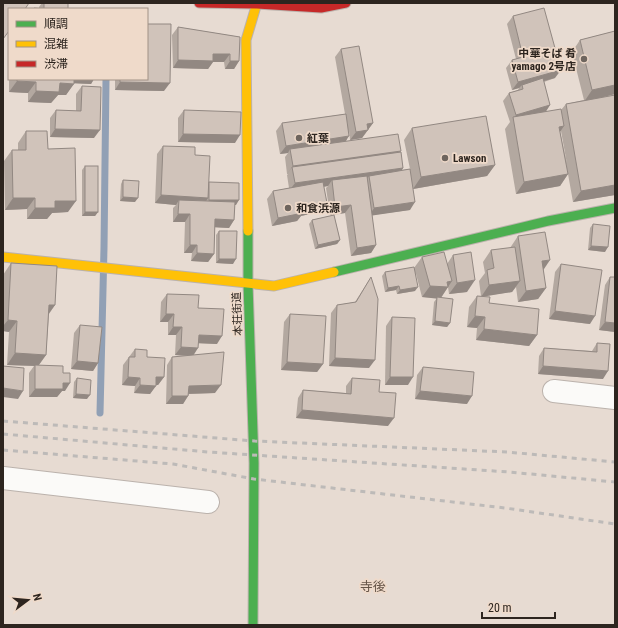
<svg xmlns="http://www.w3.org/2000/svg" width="618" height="628" viewBox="0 0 618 628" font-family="'Roboto Condensed','Noto Sans JP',sans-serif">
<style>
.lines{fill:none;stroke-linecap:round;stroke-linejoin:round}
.stream{stroke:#91a0b5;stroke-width:7}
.street-casing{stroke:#bbb2ac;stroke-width:24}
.fast-casing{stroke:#bbb2ac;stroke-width:11}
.slow-casing{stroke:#bbb2ac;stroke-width:11}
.jam-casing{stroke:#bbb2ac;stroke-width:11}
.street{stroke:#fbfaf8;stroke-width:22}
.fast{stroke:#4caf50;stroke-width:9}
.slow{stroke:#ffc107;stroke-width:9}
.jam{stroke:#c62828;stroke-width:9}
.rail{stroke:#bdbab8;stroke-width:3;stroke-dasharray:5 5;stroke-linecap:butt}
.wall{fill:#b3a8a0;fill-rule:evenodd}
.shaded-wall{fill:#928882}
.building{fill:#d0c3ba;stroke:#928882}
.poi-dot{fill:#6e655e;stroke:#efdaca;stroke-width:1.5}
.labels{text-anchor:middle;stroke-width:3.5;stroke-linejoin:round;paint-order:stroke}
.poi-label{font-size:11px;font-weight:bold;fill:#2d251f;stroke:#efdaca;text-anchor:start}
.street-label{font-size:11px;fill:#2d251f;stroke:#efdaca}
.quarter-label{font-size:13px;fill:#655447;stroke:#efdaca}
</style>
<rect width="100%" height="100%" fill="#e7dbd2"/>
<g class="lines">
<path class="stream" d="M 100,413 L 104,248 L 106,79"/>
<g class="street-casing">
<g id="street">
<path d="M 554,391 L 615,398"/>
<path d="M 3,478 L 208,502"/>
</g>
</g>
<g class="fast-casing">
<g id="fast">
<path d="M 248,231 L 248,284 L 254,463 L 253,625"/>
<path d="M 334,272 L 548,221 L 615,208"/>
</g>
</g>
<g class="slow-casing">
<g id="slow">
<path d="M 248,231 L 246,40 L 257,3"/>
<path d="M 3,257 L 274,286 L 334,272"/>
</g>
</g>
<g class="jam-casing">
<path id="jam" d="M 199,3 L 257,4 L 321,8 L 346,3"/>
</g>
<use href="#street" class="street"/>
<use href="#fast" class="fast"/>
<use href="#slow" class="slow"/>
<use href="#jam" class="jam"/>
<g class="rail">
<path d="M 3,421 L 254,441 L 507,452 L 615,462"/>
<path d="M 3,434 L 208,452 L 509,472 L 615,482"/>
<path d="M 3,450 L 173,464 L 254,479 L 505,508 L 615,524"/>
</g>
</g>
<g class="wall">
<path d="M 42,3 L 68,3 L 68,9 L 33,9 L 34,8 L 39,8 L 39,7 Z"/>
<path d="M 513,16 L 555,78 L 544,82 L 550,105 L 545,112 L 561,110 L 566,104 L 584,100 L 572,52 L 580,40 L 615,31 L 615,94 L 601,98 L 615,95 L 615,195 L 573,202 L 568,174 L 560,186 L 516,194 L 505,129 L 510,122 L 503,101 L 509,93 L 518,90 L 519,88 L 512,90 L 506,68 L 512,60 L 516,59 L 507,24 ZM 560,131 L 561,131 L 567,164 Z"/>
<path d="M 178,27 L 240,37 L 239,61 L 234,69 L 225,69 L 224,62 L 213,62 L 208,69 L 173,68 L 172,35 Z"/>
<path d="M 341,49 L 373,123 L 362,138 L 350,140 L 349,131 L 346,141 L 400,152 L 403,168 L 402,170 L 410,169 L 404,140 L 412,128 L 495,165 L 487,176 L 413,189 L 410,210 L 372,215 L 376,245 L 371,253 L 351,256 L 345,213 L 334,215 L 340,240 L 337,244 L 315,249 L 309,224 L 312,220 L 334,215 L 330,215 L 326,188 L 328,186 L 324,187 L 322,211 L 301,216 L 297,221 L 272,226 L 267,199 L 273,191 L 289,188 L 287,175 L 288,174 L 287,174 L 285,157 L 288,153 L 280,154 L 276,131 L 282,123 L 345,114 L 335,57 Z"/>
<path d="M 9,79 L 94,79 L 91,84 L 74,83 L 66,95 L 58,95 L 51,103 L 28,102 L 28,93 L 9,92 Z"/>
<path d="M 115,79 L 147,79 L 164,91 L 115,90 Z"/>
<path d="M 82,86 L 94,138 L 50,137 L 50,118 L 56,110 L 76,111 L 76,94 Z"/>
<path d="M 184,110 L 235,143 L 178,142 L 178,118 Z"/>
<path d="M 26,131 L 48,149 L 68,212 L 52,213 L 47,219 L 27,219 L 27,209 L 5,210 L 4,161 L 12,150 L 18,150 L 18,143 Z"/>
<path d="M 163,146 L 195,155 L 209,183 L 236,205 L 235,204 L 234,220 L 229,228 L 215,227 L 214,254 L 208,262 L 191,261 L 192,253 L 184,253 L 185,222 L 173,222 L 173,208 L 176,205 L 155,203 L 157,154 Z"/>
<path d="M 85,166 L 98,212 L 95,216 L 82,216 L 82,170 Z"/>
<path d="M 123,180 L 135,202 L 120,201 L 121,184 Z"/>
<path d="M 593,224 L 605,252 L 588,250 L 590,228 Z"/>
<path d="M 219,231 L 233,264 L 216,263 L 216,235 Z"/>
<path d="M 518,236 L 543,270 L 546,288 L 538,299 L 518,302 L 516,287 L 512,292 L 483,296 L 489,303 L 537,335 L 529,346 L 476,340 L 477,328 L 467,327 L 469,307 L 477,296 L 481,296 L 479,281 L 485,273 L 483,262 L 491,250 L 510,248 Z"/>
<path d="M 453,255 L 467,292 L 449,294 L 448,287 L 441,298 L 450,323 L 447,327 L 432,325 L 434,302 L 437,298 L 422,297 L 416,274 L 415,291 L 397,294 L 396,290 L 385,292 L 382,276 L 385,272 L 414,268 L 422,257 L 447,264 Z"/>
<path d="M 11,263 L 55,305 L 49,314 L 46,355 L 39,365 L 63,373 L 65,391 L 62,391 L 57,397 L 29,397 L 29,373 L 34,366 L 7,365 L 9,332 L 3,331 L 3,275 Z"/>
<path d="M 561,264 L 590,324 L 549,319 L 555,272 Z"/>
<path d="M 371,277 L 369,368 L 329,366 L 331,313 L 337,305 L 355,302 Z"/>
<path d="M 610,277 L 615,332 L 599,330 L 605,285 Z"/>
<path d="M 167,294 L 198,308 L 217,344 L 198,343 L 193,355 L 215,393 L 189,394 L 188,396 L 183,404 L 166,404 L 167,365 L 172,357 L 188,356 L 175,355 L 176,335 L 168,335 L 168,322 L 160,322 L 161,302 Z"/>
<path d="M 290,314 L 323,364 L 317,372 L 281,370 L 284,322 Z"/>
<path d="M 392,317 L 408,385 L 385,385 L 386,326 Z"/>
<path d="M 80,325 L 98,363 L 93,371 L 71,369 L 74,333 Z"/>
<path d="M 597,343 L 603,379 L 538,374 L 539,356 L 544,348 L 592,351 Z"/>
<path d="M 135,349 L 164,377 L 158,385 L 156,385 L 150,394 L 134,393 L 135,386 L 122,385 L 123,365 Z"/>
<path d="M 423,367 L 467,404 L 415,399 L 417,375 Z"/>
<path d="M 77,378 L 87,399 L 73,398 L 74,382 Z"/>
<path d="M 352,378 L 379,392 L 388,426 L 296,418 L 298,398 L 303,390 L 346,393 L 346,386 Z"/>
</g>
<g class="shaded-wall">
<path d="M 213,54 L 230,54 L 224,62 L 213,62 L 208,69 L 173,68 L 178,60 Z"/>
<path d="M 230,61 L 239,61 L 234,69 L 225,69 Z"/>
<path d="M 561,70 L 555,78 L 522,87 L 522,85 L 519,88 L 512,90 L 518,82 Z"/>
<path d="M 69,79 L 94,79 L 91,84 L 67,83 Z"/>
<path d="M 17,81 L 36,82 L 28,93 L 9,92 Z"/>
<path d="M 120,82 L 170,83 L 164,91 L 115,90 Z"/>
<path d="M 60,83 L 74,84 L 66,95 L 58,95 L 51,103 L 28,102 L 36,91 Z"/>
<path d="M 615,85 L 615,94 L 584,102 L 592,90 Z"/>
<path d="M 550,105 L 545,113 L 513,119 L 516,115 Z"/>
<path d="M 373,123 L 362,138 L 350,140 L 356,132 L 367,124 Z"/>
<path d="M 564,126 L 556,138 L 559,127 Z"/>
<path d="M 55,129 L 100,130 L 94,138 L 50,137 Z"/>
<path d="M 183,134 L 240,135 L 235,143 L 178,142 Z"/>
<path d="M 349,136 L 344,144 L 290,149 L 288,153 L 280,154 L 286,146 Z"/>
<path d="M 401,151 L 395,159 L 292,167 L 287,174 L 293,166 Z"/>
<path d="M 495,165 L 487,176 L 413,189 L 421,177 Z"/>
<path d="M 403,168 L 398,176 L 369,176 L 366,181 L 332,180 L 328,186 L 289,191 L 295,183 Z"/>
<path d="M 568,174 L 560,186 L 516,194 L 524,182 Z"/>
<path d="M 615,185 L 615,195 L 573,202 L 581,191 Z"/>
<path d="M 161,195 L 208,198 L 203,206 L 179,200 L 176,205 L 155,203 Z"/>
<path d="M 123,197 L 138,198 L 135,202 L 120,201 Z"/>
<path d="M 13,198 L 35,198 L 27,209 L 5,210 Z"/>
<path d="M 209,200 L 239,200 L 236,205 L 206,204 Z"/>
<path d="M 55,201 L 76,201 L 68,212 L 52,213 L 47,219 L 27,219 L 35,208 Z"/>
<path d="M 415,202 L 410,210 L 369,216 L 374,208 Z"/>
<path d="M 327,203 L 322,211 L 301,216 L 297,221 L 272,226 L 278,218 L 302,209 Z"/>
<path d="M 351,205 L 345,213 L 330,215 L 335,207 Z"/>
<path d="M 85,212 L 98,212 L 95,216 L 82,216 Z"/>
<path d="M 178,214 L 190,214 L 185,222 L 173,222 Z"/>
<path d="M 215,219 L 234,220 L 229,228 L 209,227 Z"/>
<path d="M 340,240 L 337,244 L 315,249 L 318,245 Z"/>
<path d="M 190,245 L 197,245 L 192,253 L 184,253 Z"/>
<path d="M 376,245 L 371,253 L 351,256 L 357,248 Z"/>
<path d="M 591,246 L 608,247 L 605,252 L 588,250 Z"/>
<path d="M 197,253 L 214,254 L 208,262 L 191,261 Z"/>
<path d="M 219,259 L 236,259 L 233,264 L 216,263 Z"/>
<path d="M 550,260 L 542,272 L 542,261 Z"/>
<path d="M 475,280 L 467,292 L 449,294 L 457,283 Z"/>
<path d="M 452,281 L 440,299 L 422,297 L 430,286 Z"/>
<path d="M 520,281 L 512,292 L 481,297 L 489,285 Z"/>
<path d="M 399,286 L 396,290 L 385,292 L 388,288 Z"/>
<path d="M 418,287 L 415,291 L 397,294 L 400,290 Z"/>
<path d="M 546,288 L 538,299 L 518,302 L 526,291 Z"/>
<path d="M 49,305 L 55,305 L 47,316 Z"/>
<path d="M 555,311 L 595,316 L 590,324 L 549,319 Z"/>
<path d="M 166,314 L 174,314 L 168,322 L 160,322 Z"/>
<path d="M 475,316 L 485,317 L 477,328 L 467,327 Z"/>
<path d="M 8,320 L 17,321 L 9,332 L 3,331 L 3,326 Z"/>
<path d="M 435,321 L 450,323 L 447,327 L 432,325 Z"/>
<path d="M 605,322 L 615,323 L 615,332 L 599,330 Z"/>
<path d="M 173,327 L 182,327 L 176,335 L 168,335 Z"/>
<path d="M 484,329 L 537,335 L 529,346 L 476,340 Z"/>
<path d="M 199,335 L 222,336 L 217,344 L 193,343 Z"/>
<path d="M 181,347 L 198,348 L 193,356 L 175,355 Z"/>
<path d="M 15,353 L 46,355 L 38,366 L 7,365 Z"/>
<path d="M 335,358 L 375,360 L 369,368 L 329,366 Z"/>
<path d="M 77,361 L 98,363 L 93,371 L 71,369 Z"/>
<path d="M 287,362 L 323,364 L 317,372 L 281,370 Z"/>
<path d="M 543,366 L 608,371 L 603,379 L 538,374 Z"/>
<path d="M 128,377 L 140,378 L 135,386 L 122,385 Z"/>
<path d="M 156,377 L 164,377 L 158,385 L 151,385 Z"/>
<path d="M 390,377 L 413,377 L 408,385 L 385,385 Z"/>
<path d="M 63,383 L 70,383 L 65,391 L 62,391 L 57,397 L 29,397 L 35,389 Z"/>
<path d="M 140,385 L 156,386 L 150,394 L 134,393 Z"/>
<path d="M 221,385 L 215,393 L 184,394 L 189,386 Z"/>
<path d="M 3,388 L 23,391 L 18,399 L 3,397 Z"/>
<path d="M 420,391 L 472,396 L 467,404 L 415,399 Z"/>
<path d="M 76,394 L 90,395 L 87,399 L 73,398 Z"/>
<path d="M 172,396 L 188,396 L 183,404 L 166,404 Z"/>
<path d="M 302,410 L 394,418 L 388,426 L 296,418 Z"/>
</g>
<g class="building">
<path d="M 3,3 L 29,3 L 25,9 L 9,9 L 9,31 L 3,39 Z"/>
<path d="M 44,3 L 68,3 L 68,9 L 34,9 L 34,8 L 44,9 Z"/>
<path d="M 544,8 L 561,70 L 518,82 L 512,60 L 523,57 L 513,16 Z"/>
<path d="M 147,24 L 171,24 L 170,83 L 120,82 L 120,79 L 147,79 Z"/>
<path d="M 178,27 L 240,37 L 239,61 L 230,61 L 230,54 L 213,54 L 213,61 L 178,60 Z"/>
<path d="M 615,31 L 615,85 L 592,90 L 580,40 Z"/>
<path d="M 359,46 L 373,123 L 367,124 L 368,130 L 356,132 L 341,49 Z"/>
<path d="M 543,78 L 550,105 L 516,115 L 509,93 L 523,89 L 522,85 Z"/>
<path d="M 17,79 L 74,79 L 74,84 L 60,83 L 59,92 L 36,91 L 36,82 L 17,81 Z"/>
<path d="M 82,86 L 101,87 L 100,130 L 55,129 L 56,110 L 81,111 Z"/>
<path d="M 615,95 L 615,185 L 581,191 L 566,104 Z"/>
<path d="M 561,109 L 564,126 L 559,127 L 568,174 L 524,182 L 513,117 Z"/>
<path d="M 184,110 L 241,112 L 240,135 L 183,134 Z"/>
<path d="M 346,114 L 349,136 L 286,146 L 282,123 Z"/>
<path d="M 486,116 L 495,165 L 421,177 L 412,128 Z"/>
<path d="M 26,131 L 47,131 L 48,149 L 75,148 L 76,201 L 55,201 L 55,208 L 35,208 L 35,198 L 13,198 L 12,150 L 26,150 Z"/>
<path d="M 398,134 L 401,151 L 293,166 L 290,149 Z"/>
<path d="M 163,146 L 195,147 L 195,155 L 210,156 L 208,198 L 161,195 Z"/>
<path d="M 401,152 L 403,168 L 295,183 L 292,167 Z"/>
<rect x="85" y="166" width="13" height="46"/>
<path d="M 410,169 L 415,202 L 374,208 L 369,176 Z"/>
<path d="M 367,176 L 376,245 L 357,248 L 351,205 L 335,207 L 332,180 Z"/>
<path d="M 123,180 L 139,181 L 138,198 L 123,197 Z"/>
<path d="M 209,182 L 239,183 L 239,200 L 209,200 Z"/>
<path d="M 323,182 L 327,203 L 302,209 L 303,213 L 278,218 L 273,191 Z"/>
<path d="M 179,200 L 235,202 L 234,220 L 215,219 L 214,254 L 197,253 L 197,245 L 190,245 L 190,214 L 178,214 Z"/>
<path d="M 334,215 L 340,240 L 318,245 L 312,220 Z"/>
<path d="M 593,224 L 610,226 L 608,247 L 591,246 Z"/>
<path d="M 219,231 L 237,231 L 236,259 L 219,259 Z"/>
<path d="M 545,232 L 550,260 L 542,261 L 546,288 L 526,291 L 518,236 Z"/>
<path d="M 515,247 L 520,281 L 489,285 L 487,270 L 494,268 L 491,250 Z"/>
<path d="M 444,252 L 452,281 L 447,282 L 448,287 L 430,286 L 422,257 Z"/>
<path d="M 471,252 L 475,280 L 457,283 L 453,255 Z"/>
<path d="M 11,263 L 57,266 L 55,305 L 49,305 L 46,355 L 15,353 L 17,321 L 8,320 Z"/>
<path d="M 561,264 L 602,270 L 595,316 L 555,311 Z"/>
<path d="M 414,267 L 418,287 L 400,290 L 399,286 L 388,288 L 385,272 Z"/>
<path d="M 371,277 L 378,299 L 375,360 L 335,358 L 337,305 L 356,302 Z"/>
<path d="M 610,277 L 615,277 L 615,323 L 605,322 Z"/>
<path d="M 167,294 L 199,295 L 198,308 L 224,309 L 222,336 L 199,335 L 198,348 L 181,347 L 182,327 L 173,327 L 174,314 L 166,314 Z"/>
<path d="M 477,296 L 490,297 L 489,303 L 539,309 L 537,335 L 484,329 L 485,317 L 475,316 Z"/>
<path d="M 437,297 L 453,299 L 450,323 L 435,321 Z"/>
<path d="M 290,314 L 326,316 L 323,364 L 287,362 Z"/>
<path d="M 392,317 L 415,318 L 413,377 L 390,377 Z"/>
<path d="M 80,325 L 102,327 L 98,363 L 77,361 Z"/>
<path d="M 597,343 L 610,344 L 608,371 L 543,366 L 544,348 L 597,352 Z"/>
<path d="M 135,349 L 147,350 L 147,357 L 165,358 L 164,377 L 156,377 L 156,386 L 140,385 L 140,378 L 128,377 L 129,357 L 135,357 Z"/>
<path d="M 224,352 L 221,385 L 189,386 L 188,396 L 172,396 L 172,357 Z"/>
<path d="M 35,365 L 63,366 L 63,373 L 70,373 L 70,383 L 63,383 L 63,389 L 35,389 Z"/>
<path d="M 3,366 L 24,368 L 23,391 L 3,388 Z"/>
<path d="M 423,367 L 474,372 L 472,396 L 420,391 Z"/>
<path d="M 77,378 L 91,380 L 90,395 L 76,394 Z"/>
<path d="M 352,378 L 380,380 L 379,392 L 396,393 L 394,418 L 302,410 L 303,390 L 351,394 Z"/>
</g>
<g class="poi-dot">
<circle cx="584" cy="59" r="4"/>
<circle cx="299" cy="138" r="4"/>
<circle cx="445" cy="158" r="4"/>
<circle cx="288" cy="208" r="4"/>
</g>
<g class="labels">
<g class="poi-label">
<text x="576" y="57" text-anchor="end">中華そば 肴<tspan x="576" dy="13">yamago 2号店</tspan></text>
<text x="307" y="142">紅葉</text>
<text x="453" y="162">Lawson</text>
<text x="296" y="212">和食浜源</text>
</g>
<g class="street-label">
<text transform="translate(237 314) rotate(-92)" y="4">本荘街道</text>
</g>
<g class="quarter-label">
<text x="373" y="591">寺後</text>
</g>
</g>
<rect width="618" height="628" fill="none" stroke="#2d251f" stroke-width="8"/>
<rect x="8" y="8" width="140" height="72" fill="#efdaca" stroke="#a19286"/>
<rect x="16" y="21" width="20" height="6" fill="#4caf50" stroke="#a19286"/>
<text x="44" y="28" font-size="12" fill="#2d251f">順調</text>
<rect x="16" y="41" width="20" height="6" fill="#ffc107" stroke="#a19286"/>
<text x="44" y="48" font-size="12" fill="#2d251f">混雑</text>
<rect x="16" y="61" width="20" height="6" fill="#c62828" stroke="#a19286"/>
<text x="44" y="68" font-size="12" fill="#2d251f">渋滞</text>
<g transform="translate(28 600) rotate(74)" stroke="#efdaca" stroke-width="3" paint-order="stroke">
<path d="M0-3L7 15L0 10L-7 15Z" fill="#2d251f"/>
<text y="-6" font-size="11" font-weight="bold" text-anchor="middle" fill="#2d251f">N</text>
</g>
<path d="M482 612v6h73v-6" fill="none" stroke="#2d251f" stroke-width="2"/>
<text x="488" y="612" font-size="12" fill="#2d251f" stroke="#efdaca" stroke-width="3" paint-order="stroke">20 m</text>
</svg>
